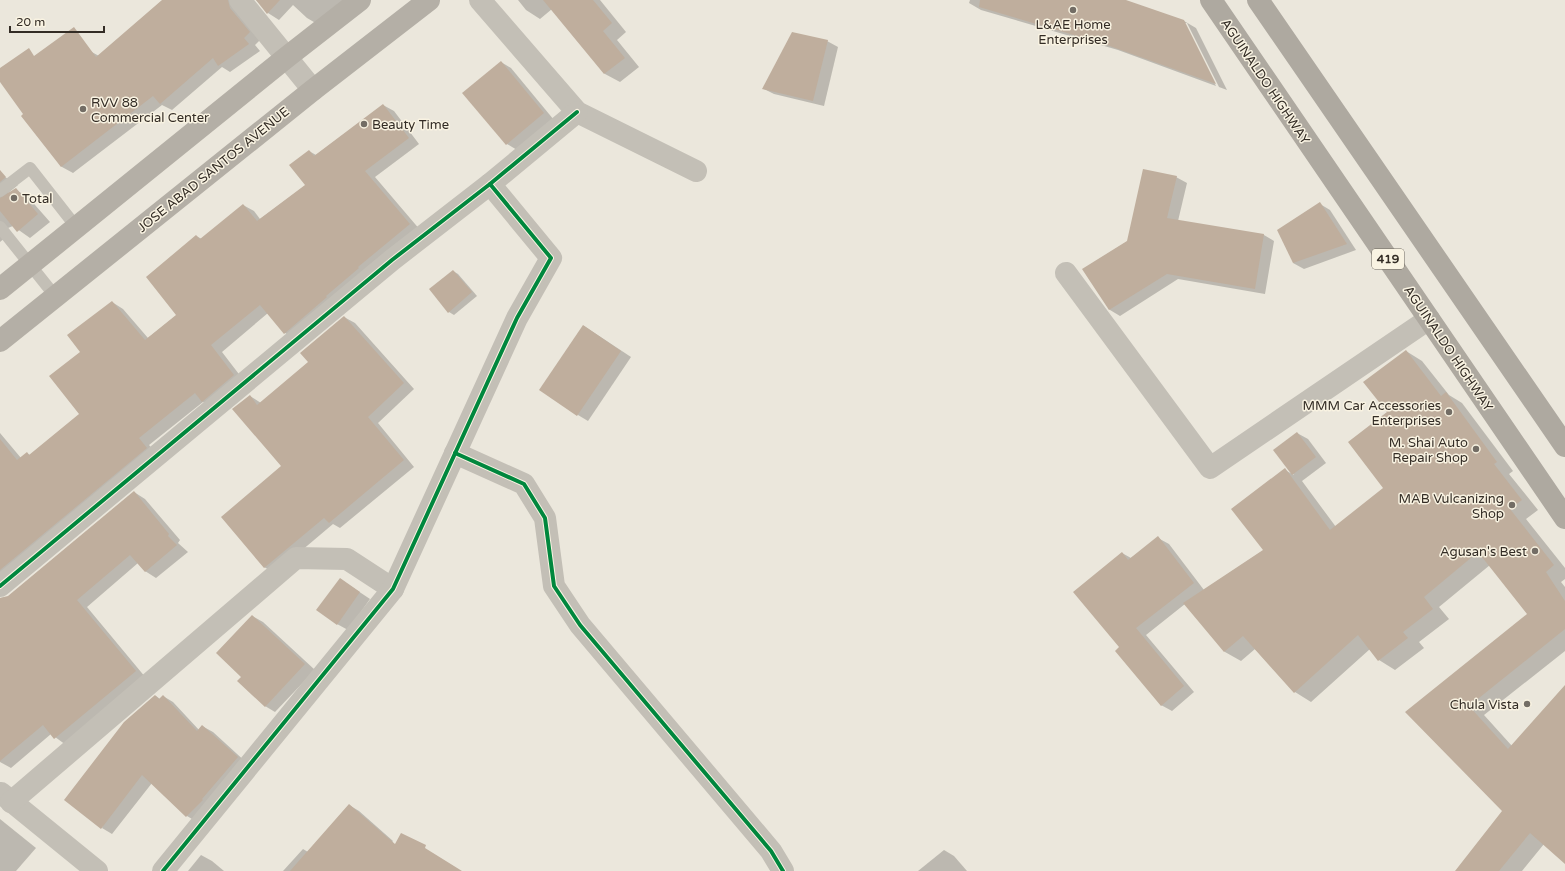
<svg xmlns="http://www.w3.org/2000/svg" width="1565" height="871" viewBox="0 0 1565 871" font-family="'Varela Round',sans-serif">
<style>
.shadow{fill:#0003}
.building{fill:#bfae9d}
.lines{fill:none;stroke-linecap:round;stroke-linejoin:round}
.service{stroke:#c3bfb6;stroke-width:12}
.minor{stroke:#c3bfb6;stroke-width:22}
.secondary{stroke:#b4afa6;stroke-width:22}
.trunk{stroke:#aea9a0;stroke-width:22}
.cycleway-casing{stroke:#f9f3e2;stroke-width:6}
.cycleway{stroke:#00873e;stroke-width:4}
.poi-dot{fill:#736d65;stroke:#f9f3e2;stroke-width:1.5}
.labels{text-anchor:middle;stroke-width:3;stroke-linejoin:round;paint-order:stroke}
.shield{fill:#f9f3e2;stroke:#6e685e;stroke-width:1}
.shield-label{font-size:12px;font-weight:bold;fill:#332c25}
.poi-label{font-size:13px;fill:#332c25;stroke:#f9f3e2;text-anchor:end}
.street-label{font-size:13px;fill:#332c25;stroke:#f9f3e2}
</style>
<rect width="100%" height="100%" fill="#ebe7dc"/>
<g class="shadow">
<path d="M 163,0 L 242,0 L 261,39 L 255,45 L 260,51 L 230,72 L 222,67 L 172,110 L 162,105 L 73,173 L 62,167 L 22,116 L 90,51 L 99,56 Z"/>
<path d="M 256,0 L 343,0 L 319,25 L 307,18 L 293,5 L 279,20 L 268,13 Z"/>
<path d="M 518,0 L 600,0 L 626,32 L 617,40 L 639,67 L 620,82 L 605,74 L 552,9 L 540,19 L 526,10 Z"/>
<path d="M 970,0 L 1123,0 L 1184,21 L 1196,28 L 1227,90 L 1219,87 L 1187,23 L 1184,23 L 1216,86 L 1118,50 L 981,10 L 969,3 Z"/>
<path d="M 827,41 L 838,47 L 824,106 L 774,94 L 764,89 Z"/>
<path d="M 501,62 L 511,68 L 554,120 L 517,150 L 507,144 L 464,93 Z"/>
<path d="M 383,105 L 394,111 L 419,144 L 375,177 L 421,231 L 296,339 L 285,333 L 268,313 L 222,352 L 245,382 L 213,408 L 203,402 L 149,445 L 157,454 L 0,587 L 0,433 L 21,458 L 27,453 L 30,455 L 80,414 L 81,352 L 112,302 L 123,309 L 148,338 L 177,315 L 196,236 L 202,239 L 243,205 L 254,211 L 260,219 L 306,185 L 309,151 L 316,155 Z"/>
<path d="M 5,177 L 18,185 L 8,193 L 16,190 L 28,197 L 50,222 L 30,238 L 13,226 L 8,228 L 5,232 L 6,237 L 0,242 L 0,181 Z"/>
<path d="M 1176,177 L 1187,183 L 1178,221 L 1264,235 L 1274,241 L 1265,294 L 1178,279 L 1120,316 L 1110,310 L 1084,269 L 1128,241 Z"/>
<path d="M 1320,204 L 1330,210 L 1356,250 L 1304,269 L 1293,263 Z"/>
<path d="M 453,271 L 458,274 L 477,296 L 454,315 L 449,312 Z"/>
<path d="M 344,317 L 355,323 L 414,389 L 378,423 L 414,467 L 340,528 L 333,524 L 275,573 L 264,567 L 282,466 L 250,396 L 261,403 L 309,362 Z"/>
<path d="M 584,326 L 631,357 L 588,421 L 578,415 Z"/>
<path d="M 1406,351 L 1422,361 L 1449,395 L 1462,403 L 1513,471 L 1509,474 L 1538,510 L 1526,519 L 1565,568 L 1565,579 L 1561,582 L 1565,587 L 1565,651 L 1484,715 L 1512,746 L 1565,686 L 1565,862 L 1544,844 L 1522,871 L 1456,871 L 1503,811 L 1407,712 L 1529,614 L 1490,565 L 1439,607 L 1449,619 L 1419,642 L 1424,648 L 1395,670 L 1379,660 L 1370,649 L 1311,702 L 1295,692 L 1255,649 L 1241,661 L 1225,652 L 1185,604 L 1146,635 L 1194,692 L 1172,711 L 1161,705 L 1120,647 L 1122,553 L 1131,558 L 1158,538 L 1169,544 L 1204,590 L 1264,550 L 1285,470 L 1294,475 L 1275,450 L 1297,433 L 1308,439 L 1326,463 L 1302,481 L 1336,527 L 1384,488 L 1388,412 Z"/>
<path d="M 134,492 L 145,499 L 180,540 L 178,543 L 188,552 L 156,578 L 145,571 L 138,563 L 87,607 L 146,678 L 66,745 L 51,734 L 11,768 L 0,762 L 0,598 L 8,597 Z"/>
<path d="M 340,579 L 370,599 L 348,630 L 337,624 Z"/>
<path d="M 252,616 L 263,622 L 315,670 L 275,712 L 265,706 Z"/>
<path d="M 156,696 L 160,699 L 163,696 L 173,702 L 199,730 L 202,726 L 213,732 L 248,764 L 197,822 L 187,816 L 152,783 L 112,834 L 102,828 Z"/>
<path d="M 349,805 L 359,811 L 393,841 L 367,871 L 283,871 L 303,849 L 308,852 Z"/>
<path d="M 0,819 L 36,848 L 16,871 L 0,871 Z"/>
<path d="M 944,850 L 954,856 L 967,871 L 918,871 Z"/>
<path d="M 201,855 L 212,861 L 224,871 L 188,871 Z"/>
</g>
<g class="building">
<path d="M 162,0 L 228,0 L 230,8 L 250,32 L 244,38 L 249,44 L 218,66 L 213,58 L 160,104 L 153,96 L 61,167 L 21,116 L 23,114 L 0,82 L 0,68 L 29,48 L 34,56 L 74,27 L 96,57 Z"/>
<path d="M 256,0 L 280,0 L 267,14 Z"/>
<path d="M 543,0 L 593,0 L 612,23 L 603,31 L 625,58 L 604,74 Z"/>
<path d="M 980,0 L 1126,0 L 1184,20 L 1216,84 L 1104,44 L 979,7 Z"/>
<path d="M 792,32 L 828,40 L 813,101 L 762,89 Z"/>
<path d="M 501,61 L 544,113 L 506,145 L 462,93 Z"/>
<path d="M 383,104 L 409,138 L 365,171 L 410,224 L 358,267 L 359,268 L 326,296 L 327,297 L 284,334 L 260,305 L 211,345 L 234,375 L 202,402 L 195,393 L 139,438 L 147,448 L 0,570 L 0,439 L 17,460 L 27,452 L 29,455 L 79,414 L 49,376 L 80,352 L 67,335 L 112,301 L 145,340 L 176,315 L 146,277 L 196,235 L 200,239 L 243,204 L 257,221 L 305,185 L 289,165 L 309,150 L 314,156 Z"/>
<path d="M 1143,169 L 1177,176 L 1167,218 L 1264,234 L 1255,289 L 1167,274 L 1109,310 L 1082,269 L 1127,241 Z"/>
<path d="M 0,170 L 6,177 L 0,182 Z"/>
<path d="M 16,188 L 38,214 L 17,232 L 0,211 L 0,198 Z"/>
<path d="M 1320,202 L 1347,244 L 1293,263 L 1277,230 Z"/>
<path d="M 453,270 L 472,292 L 448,313 L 429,289 Z"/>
<path d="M 344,316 L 404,383 L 368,417 L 404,460 L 329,523 L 324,518 L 264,568 L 221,517 L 281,466 L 232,409 L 250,395 L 257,405 L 308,362 L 300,353 Z"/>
<path d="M 583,325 L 621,351 L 577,416 L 539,390 Z"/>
<path d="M 1406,350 L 1441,396 L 1446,392 L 1497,462 L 1494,464 L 1522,500 L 1510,509 L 1554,565 L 1546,572 L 1565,601 L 1565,629 L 1469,706 L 1508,749 L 1565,685 L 1565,864 L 1530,833 L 1499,871 L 1455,871 L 1502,811 L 1405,712 L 1527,614 L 1478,552 L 1424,597 L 1433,609 L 1403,632 L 1408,638 L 1378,661 L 1358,635 L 1294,693 L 1243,636 L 1224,652 L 1183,603 L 1263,550 L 1231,509 L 1285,468 L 1330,530 L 1383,488 L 1348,442 L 1387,412 L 1363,382 Z"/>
<path d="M 1297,432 L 1316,457 L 1292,475 L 1273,450 Z"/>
<path d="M 134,491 L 169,534 L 168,536 L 177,545 L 145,572 L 130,555 L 77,600 L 136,671 L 54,739 L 43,725 L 0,761 L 0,598 L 8,596 Z"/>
<path d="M 1158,536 L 1194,583 L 1136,628 L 1184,686 L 1161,706 L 1115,651 L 1119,647 L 1073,592 L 1122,552 L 1128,560 Z"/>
<path d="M 340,578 L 360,592 L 337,625 L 316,610 Z"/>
<path d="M 252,615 L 305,664 L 265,707 L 237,681 L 241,677 L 216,653 Z"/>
<path d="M 155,695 L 159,699 L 163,695 L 197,731 L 202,725 L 238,757 L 202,799 L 203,800 L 186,817 L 142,775 L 101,829 L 64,800 L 124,722 Z"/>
<path d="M 349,804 L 395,844 L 401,833 L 426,845 L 425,848 L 462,871 L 290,871 Z"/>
</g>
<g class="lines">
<g class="service">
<path d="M 0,191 L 30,168 L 77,228"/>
<path d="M 0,227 L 55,296"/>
</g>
<g class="minor">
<path d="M 240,0 L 313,90"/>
<path d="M 480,0 L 577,112 L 696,171"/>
<path d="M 1066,273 L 1210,468 L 1429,319"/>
<path d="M 455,453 L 524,484 L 545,518 L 554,586 L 580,625 L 771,851 L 783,871"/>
<path d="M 0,586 L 392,260 L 490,184 L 577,112"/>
<path d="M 1,793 L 97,871"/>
<path d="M 11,802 L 296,558 L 347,559 L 393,589"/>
<path d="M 163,871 L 393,589 L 517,318 L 551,258 L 490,184"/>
</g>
<g class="secondary">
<path d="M 0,289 L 287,57 L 360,0"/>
<path d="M 0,341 L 313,90 L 429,0"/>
</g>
<g class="trunk">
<path d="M 1211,0 L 1565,518"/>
<path d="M 1258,0 L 1565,446"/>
</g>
<g class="cycleway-casing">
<g id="cycleway">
<path d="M 455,453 L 524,484 L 545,518 L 554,586 L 580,625 L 771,851 L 783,871"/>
<path d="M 0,586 L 392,260 L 490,184 L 577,112"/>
<path d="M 163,871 L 393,589 L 517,318 L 551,258 L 490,184"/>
</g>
</g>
<use href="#cycleway" class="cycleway"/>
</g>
<g class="poi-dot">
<circle cx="1073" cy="10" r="4"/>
<circle cx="83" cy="109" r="4"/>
<circle cx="364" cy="124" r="4"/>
<circle cx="14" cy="198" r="4"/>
<circle cx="1449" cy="412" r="4"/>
<circle cx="1476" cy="449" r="4"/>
<circle cx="1512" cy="505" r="4"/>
<circle cx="1535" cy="551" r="4"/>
<circle cx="1527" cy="704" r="4"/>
</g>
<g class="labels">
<rect class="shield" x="1372" y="249" width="32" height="20" rx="3"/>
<g class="shield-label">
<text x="1388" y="263">419</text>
</g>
<g class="poi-label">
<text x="1073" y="29" text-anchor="middle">L&amp;AE Home<tspan x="1073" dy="15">Enterprises</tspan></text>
<text x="91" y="107" text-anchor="start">RVV 88<tspan x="91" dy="15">Commercial Center</tspan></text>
<text x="372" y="129" text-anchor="start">Beauty Time</text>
<text x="22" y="203" text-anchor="start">Total</text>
<text x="1441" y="410">MMM Car Accessories<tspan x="1441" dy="15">Enterprises</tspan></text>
<text x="1468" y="447">M. Shai Auto<tspan x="1468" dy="15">Repair Shop</tspan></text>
<text x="1504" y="503">MAB Vulcanizing<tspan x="1504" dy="15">Shop</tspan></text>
<text x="1527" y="556">Agusan's Best</text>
<text x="1519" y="709">Chula Vista</text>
</g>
<g class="street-label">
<text transform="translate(1266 81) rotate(56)" y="5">AGUINALDO HIGHWAY</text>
<text transform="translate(213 169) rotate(-39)" y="5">JOSE ABAD SANTOS AVENUE</text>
<text transform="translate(1449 348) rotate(56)" y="5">AGUINALDO HIGHWAY</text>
</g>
</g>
<path d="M10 26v6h94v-6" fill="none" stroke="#332c25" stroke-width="2"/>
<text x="16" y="26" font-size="12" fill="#332c25" stroke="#f9f3e2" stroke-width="3" paint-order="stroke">20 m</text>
</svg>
